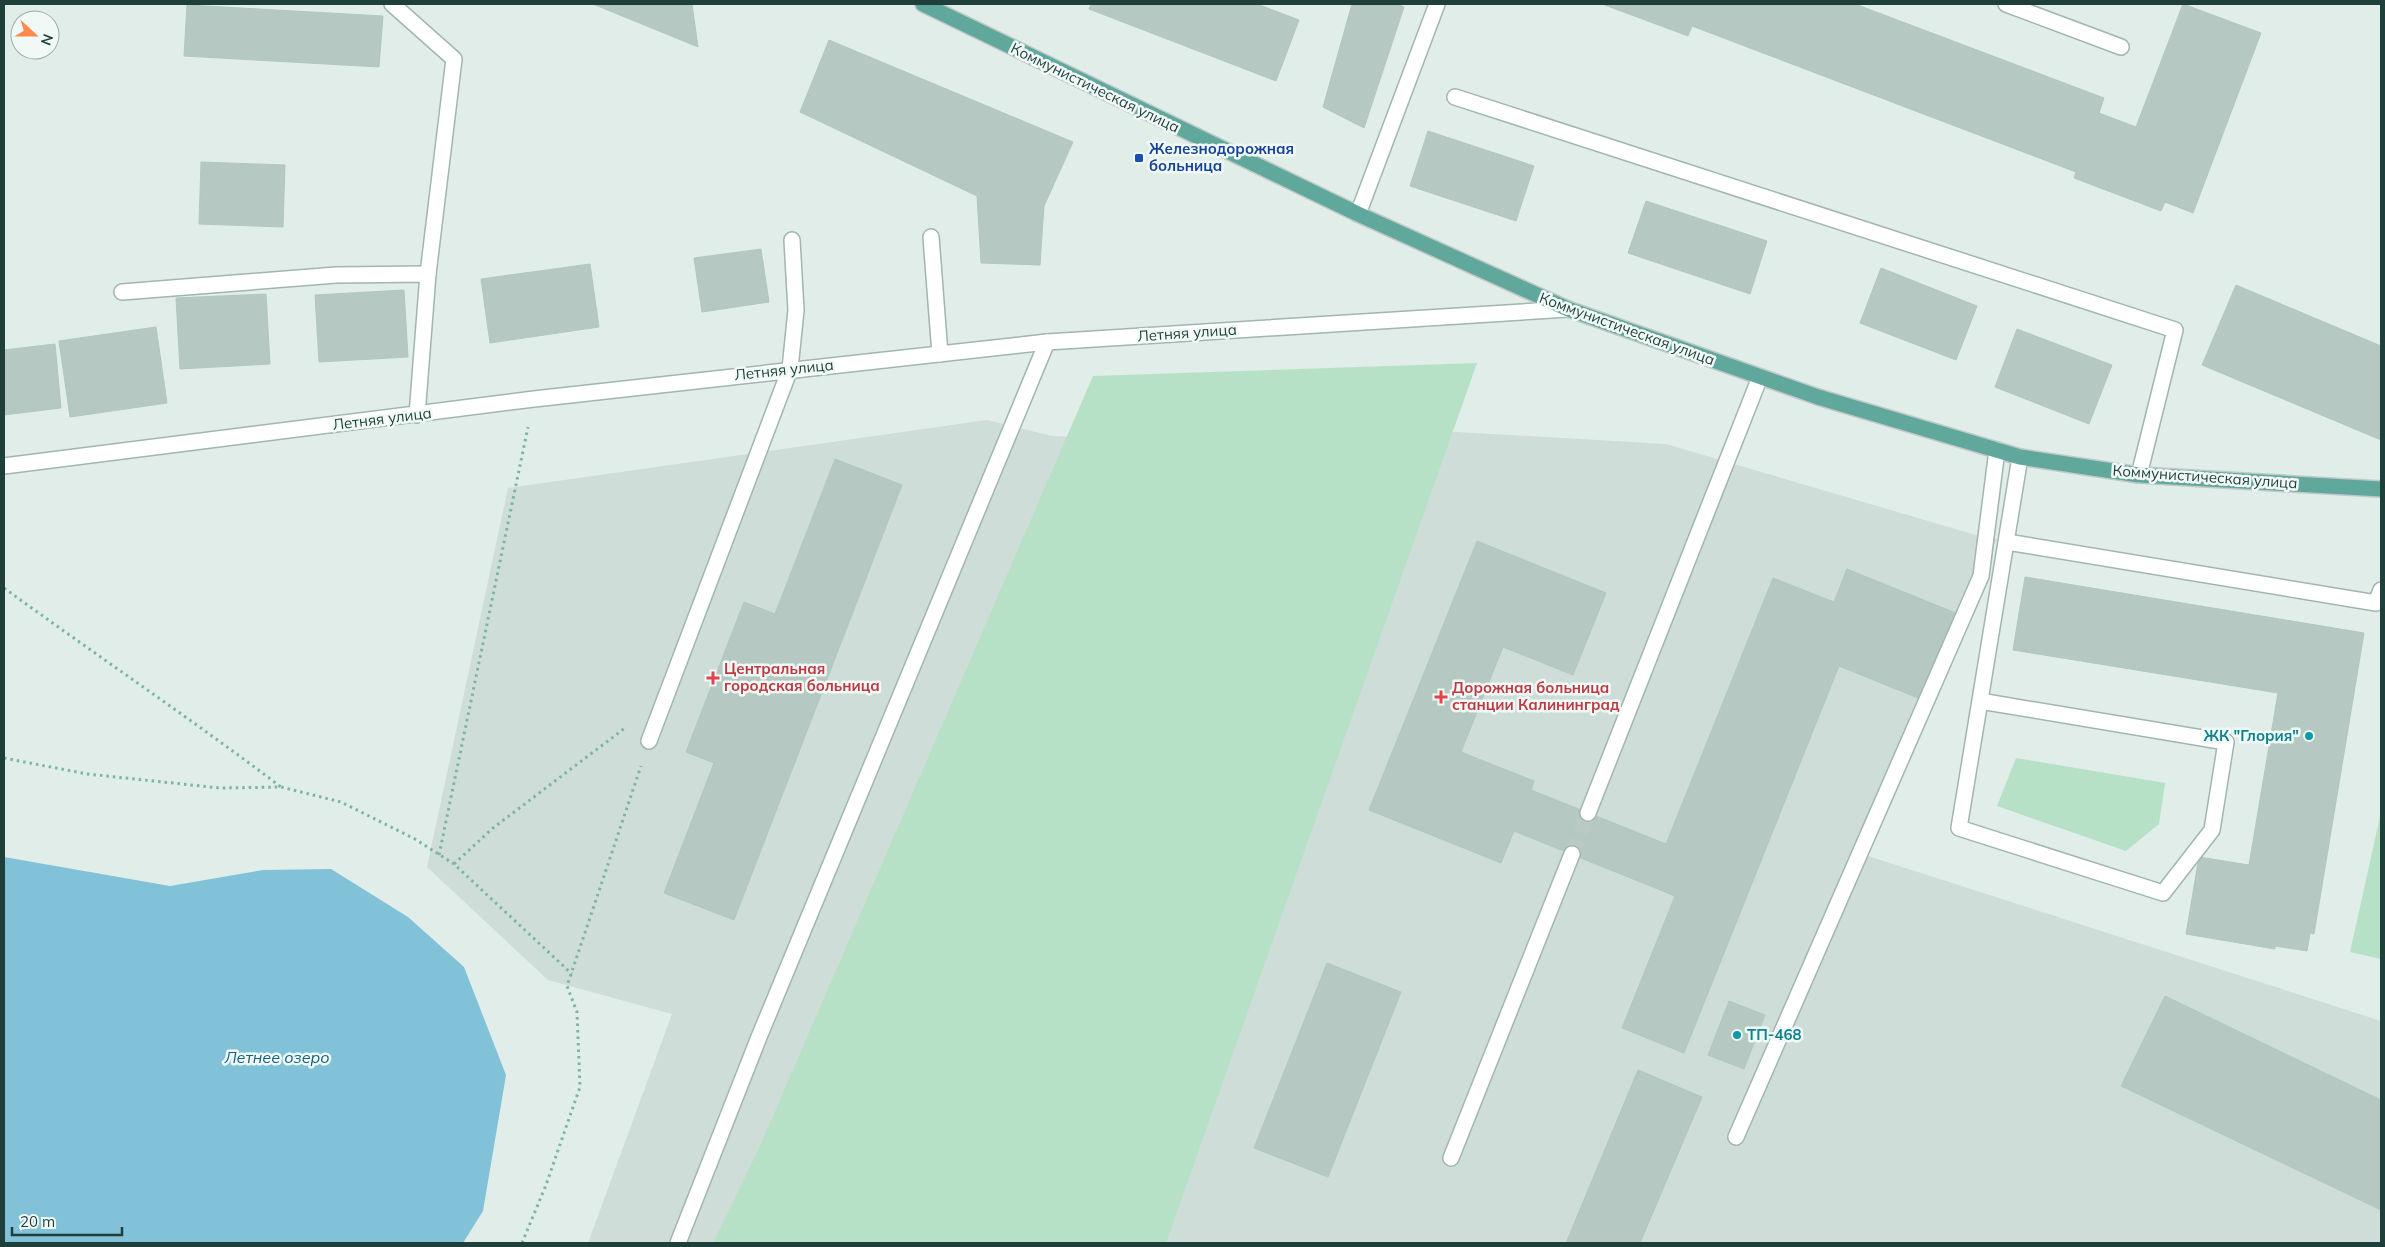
<svg xmlns="http://www.w3.org/2000/svg" width="2385" height="1247" viewBox="0 0 2385 1247" font-family="Mulish,sans-serif">
<style>
.built{fill:#ceddd8;fill-rule:evenodd}
.green{fill:#b6e1c6}
.water{fill:#82c2d8}
.building{fill:#b5c8c2;stroke:#b2c7c0}
.lines{fill:none;stroke-linecap:round;stroke-linejoin:round}
.minor-tunnel{stroke:#b9cac5;stroke-width:15;stroke-dasharray:15 8;stroke-linecap:butt}
.minor-casing{stroke:#a2b5b0;stroke-width:18}
.major-casing{stroke:#c0c9c8;stroke-width:18}
.path{stroke:#7db4a8;stroke-width:3;stroke-dasharray:2.5 4;stroke-linecap:butt}
.minor{stroke:#fff;stroke-width:15}
.major{stroke:#60a79c;stroke-width:15}
.transit-dot{fill:#1a4fb4;stroke:#f1f9f6;stroke-width:2}
.health-dot{fill:#e0444e;stroke:#f1f9f6;stroke-width:2}
.culture-dot{fill:#0f9aa8;stroke:#f1f9f6;stroke-width:2}
.labels{text-anchor:middle;stroke-width:5;stroke-linejoin:round;paint-order:stroke}
.street-label{font-size:15px;fill:#1f3f3a;stroke:#f1f9f6}
.transit-label{font-size:15px;font-weight:bold;fill:#164399;stroke:#f1f9f6;text-anchor:start}
.health-label{font-size:15px;font-weight:bold;fill:#be3a42;stroke:#f1f9f6;text-anchor:start}
.culture-label{font-size:15px;font-weight:bold;fill:#0d838f;stroke:#f1f9f6;text-anchor:end}
.water-label{font-size:16px;font-style:italic;fill:#126482;stroke:#f1f9f6}
</style>
<rect width="100%" height="100%" fill="#e0ede8"/>
<path class="built" d="M 1110,412 L 1666,444 L 1986,538 L 1997,539 L 1865,855 L 2381,1021 L 2381,1243 L 588,1243 L 672,1014 L 548,980 L 427,867 L 508,488 L 987,420 L 1052,436 L 1099,438 ZM 1729,1001 L 1765,1015 L 1744,1069 L 1708,1055 Z"/>
<g class="green">
<path d="M 1477,363 L 1166,1243 L 713,1243 L 760,1146 L 1093,376 Z"/>
<path d="M 2016,758 L 2165,783 L 2159,824 L 2126,851 L 1997,806 Z"/>
<path d="M 2381,812 L 2381,959 L 2350,952 Z"/>
</g>
<path class="water" d="M 4,857 L 170,886 L 263,870 L 331,869 L 408,917 L 464,967 L 506,1075 L 483,1211 L 463,1243 L 4,1243 Z"/>
<g class="building">
<path d="M 593,4 L 692,4 L 698,47 Z"/>
<path d="M 1091,4 L 1257,4 L 1299,20 L 1276,81 L 1089,9 Z"/>
<path d="M 1352,4 L 1397,4 L 1404,7 L 1364,128 L 1323,107 Z"/>
<path d="M 1602,4 L 1855,4 L 2104,98 L 2099,113 L 2136,127 L 2183,4 L 2261,33 L 2193,213 L 2165,202 L 2161,211 L 2074,178 L 2076,172 L 1692,26 L 1688,36 Z"/>
<path d="M 187,5 L 383,16 L 379,67 L 184,56 Z"/>
<path d="M 829,40 L 1073,142 L 1044,206 L 1040,265 L 981,263 L 977,196 L 800,112 Z"/>
<path d="M 1428,131 L 1534,166 L 1516,221 L 1410,186 Z"/>
<path d="M 201,162 L 285,165 L 283,227 L 199,224 Z"/>
<path d="M 1646,201 L 1767,241 L 1750,294 L 1628,253 Z"/>
<path d="M 761,249 L 769,302 L 702,312 L 694,258 Z"/>
<path d="M 590,264 L 599,327 L 490,343 L 481,279 Z"/>
<path d="M 1881,268 L 1977,306 L 1956,360 L 1860,323 Z"/>
<path d="M 2236,285 L 2381,346 L 2381,440 L 2202,365 Z"/>
<path d="M 404,290 L 408,357 L 319,362 L 315,295 Z"/>
<path d="M 266,294 L 270,364 L 180,369 L 176,298 Z"/>
<path d="M 156,327 L 167,403 L 70,417 L 59,341 Z"/>
<path d="M 2017,329 L 2112,365 L 2089,424 L 1995,387 Z"/>
<path d="M 55,344 L 61,408 L 4,415 L 4,350 Z"/>
<path d="M 835,459 L 902,485 L 734,920 L 664,893 L 714,763 L 686,752 L 744,602 L 775,614 Z"/>
<path d="M 1477,541 L 1606,593 L 1573,675 L 1503,647 L 1461,752 L 1534,781 L 1531,790 L 1666,844 L 1773,578 L 1834,602 L 1847,569 L 1958,614 L 1923,700 L 1839,666 L 1684,1053 L 1622,1028 L 1675,896 L 1514,831 L 1501,863 L 1369,810 Z"/>
<path d="M 2025,577 L 2364,633 L 2314,934 L 2310,933 L 2307,951 L 2275,946 L 2275,949 L 2186,934 L 2199,857 L 2249,865 L 2278,693 L 2013,650 Z"/>
<path d="M 1327,963 L 1401,992 L 1328,1177 L 1254,1148 Z"/>
<path d="M 2165,996 L 2381,1100 L 2381,1210 L 2121,1086 Z"/>
<path d="M 1729,1001 L 1765,1015 L 1744,1069 L 1708,1055 Z"/>
<path d="M 1638,1070 L 1702,1097 L 1640,1243 L 1566,1243 Z"/>
</g>
<g class="lines">
<path class="minor-tunnel" d="M 1572,854 L 1588,813"/>
<g class="minor-casing">
<g id="minor">
<path d="M 392,4 L 454,59 L 428,274"/>
<path d="M 2006,4 L 2121,47"/>
<path d="M 1455,97 L 2175,330 L 2139,475"/>
<path d="M 1358,214 L 1437,4"/>
<path d="M 931,237 L 940,354"/>
<path d="M 122,292 L 336,275 L 428,274 L 417,415"/>
<path d="M 4,466 L 534,399 L 1047,342 L 1568,309"/>
<path d="M 2007,542 L 2376,603 L 2381,590"/>
<path d="M 1980,701 L 2226,742 L 2212,830 L 2163,893 L 1959,828 L 2020,457"/>
<path d="M 649,741 L 790,369 L 796,310 L 792,240"/>
<path d="M 1588,813 L 1760,377"/>
<path d="M 1736,1137 L 1981,576 L 1997,450"/>
<path d="M 1451,1158 L 1572,854"/>
<path d="M 678,1243 L 759,1037 L 1047,342"/>
</g>
</g>
<g class="major-casing">
<path id="major" d="M 923,4 L 1358,214 L 1568,309 L 1818,397 L 2020,457 L 2139,475 L 2381,489"/>
</g>
<g class="path">
<path d="M 4,588 C 96,655 190,718 281,787"/>
<path d="M 4,758 L 87,774 L 220,788 L 281,787 L 341,802 L 415,839 L 454,864 L 572,974"/>
<path d="M 439,855 L 528,427"/>
<path d="M 454,864 L 493,828 L 625,728"/>
<path d="M 522,1243 L 546,1185 L 580,1087 L 577,1012 L 567,986 L 641,766"/>
</g>
<use href="#minor" class="minor"/>
<use href="#major" class="major"/>
</g>
<rect class="transit-dot" x="1134" y="153" width="10" height="10" rx="2.5"/>
<g class="health-dot">
<path d="M710.5 670.5h5v5h5v5h-5v5h-5v-5h-5v-5h5z"/>
<path d="M1438.5 689.5h5v5h5v5h-5v5h-5v-5h-5v-5h5z"/>
</g>
<g class="culture-dot">
<circle cx="2309" cy="736" r="5"/>
<circle cx="1737" cy="1035" r="5"/>
</g>
<g class="labels">
<g class="street-label">
<text transform="translate(1095 88) rotate(26)" y="5">Коммунистическая улица</text>
<text transform="translate(1627 329) rotate(20)" y="5">Коммунистическая улица</text>
<text transform="translate(1187 333) rotate(-4)" y="5">Летняя улица</text>
<text transform="translate(784 370) rotate(-6)" y="5">Летняя улица</text>
<text transform="translate(382 419) rotate(-7)" y="5">Летняя улица</text>
<text transform="translate(2205 477) rotate(4)" y="5">Коммунистическая улица</text>
</g>
<g class="transit-label">
<text x="1149" y="154">Железнодорожная<tspan x="1149" dy="17">больница</tspan></text>
</g>
<g class="health-label">
<text x="724" y="674">Центральная<tspan x="724" dy="17">городская больница</tspan></text>
<text x="1452" y="693">Дорожная больница<tspan x="1452" dy="17">станции Калининград</tspan></text>
</g>
<g class="culture-label">
<text x="2299" y="741">ЖК "Глория"</text>
<text x="1747" y="1040" text-anchor="start">ТП-468</text>
</g>
<g class="water-label">
<text x="277" y="1063">Летнее озеро</text>
</g>
</g>
<rect width="2385" height="1247" fill="none" stroke="#1f3f3a" stroke-width="10"/>
<g transform="translate(35 35) rotate(111)"><circle r="24" fill="#f1f9f6" stroke="#9dafab"/>
<path d="M0-4L9 19L0 12L-9 19Z" fill="#ff8a4c"/>
<text y="-8" font-size="14" font-weight="bold" text-anchor="middle" fill="#1f3f3a">N</text>
</g>
<path d="M12 1227v8h110v-8" fill="none" stroke="#1f3f3a" stroke-width="2.5"/>
<text x="20" y="1227" font-size="15" fill="#1f3f3a" stroke="#f1f9f6" stroke-width="4" paint-order="stroke">20 m</text>
</svg>
